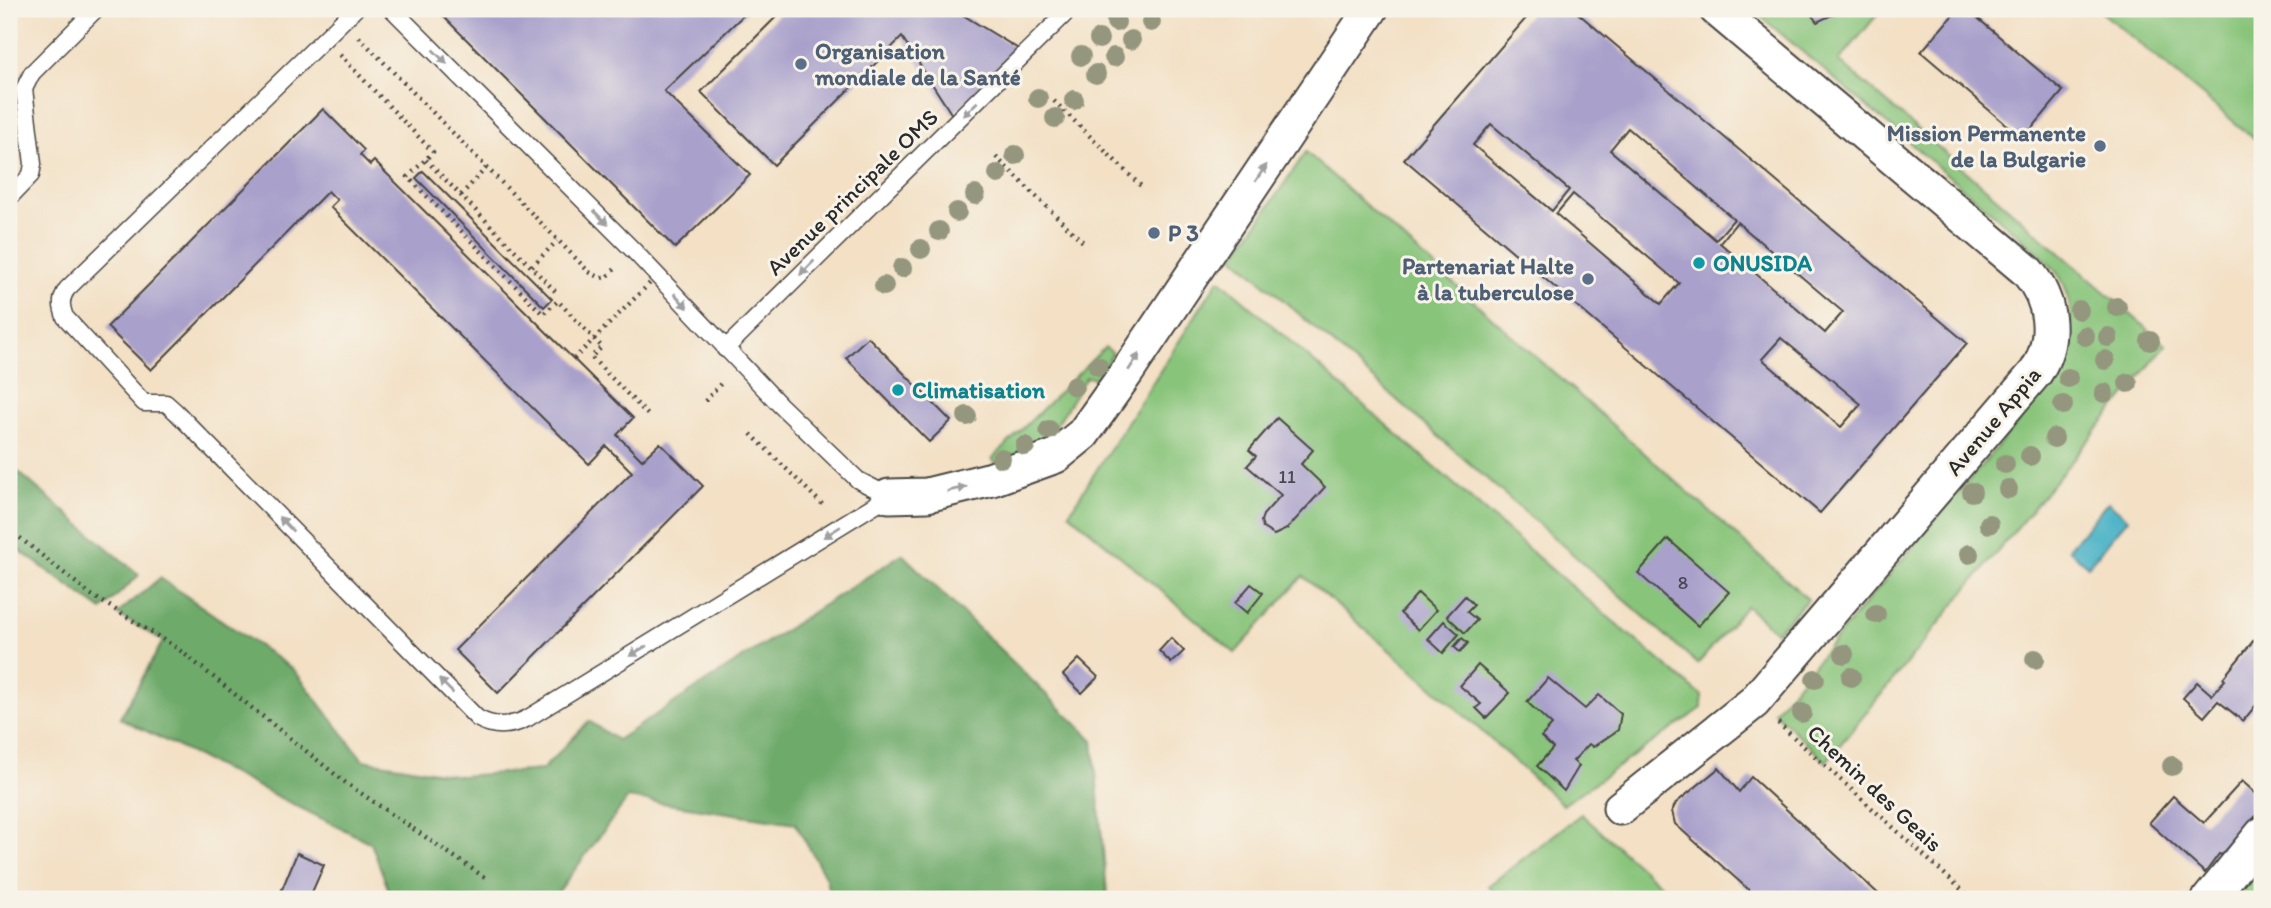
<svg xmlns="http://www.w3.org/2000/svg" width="2271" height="908" viewBox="0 0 2271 908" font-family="Itim,sans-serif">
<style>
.green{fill:#88c47a;stroke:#5a7852;stroke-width:2}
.forest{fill:#6eaa6a;stroke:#4c6a4a;stroke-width:2}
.water{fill:#48b2c6;stroke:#3a6e78;stroke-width:2}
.building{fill:#a9a0cb;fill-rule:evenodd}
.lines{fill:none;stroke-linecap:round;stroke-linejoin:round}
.service-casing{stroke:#494642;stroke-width:19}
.minor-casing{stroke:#494642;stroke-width:37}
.path{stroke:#494642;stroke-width:4.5;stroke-dasharray:2 5;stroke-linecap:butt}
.service{stroke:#fff;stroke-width:16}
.minor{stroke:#fff;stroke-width:33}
.path-bridge{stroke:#494642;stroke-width:4.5;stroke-dasharray:2 5;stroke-linecap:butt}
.tree{fill:#94967e}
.oneway{fill:#a0a0a0}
.service-dot{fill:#5c6f8a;stroke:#f7f3e8;stroke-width:2.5}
.culture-dot{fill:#0f9aa8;stroke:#f7f3e8;stroke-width:2.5}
.labels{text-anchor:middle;stroke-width:6;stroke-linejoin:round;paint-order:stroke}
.number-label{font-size:19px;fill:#4a4853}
.service-label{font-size:23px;font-weight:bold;fill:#4e5e75;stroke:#f7f3e8;text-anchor:start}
.street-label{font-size:23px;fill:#2b2b2b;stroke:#f7f3e8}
.culture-label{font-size:23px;font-weight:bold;fill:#0d838f;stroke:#f7f3e8;text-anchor:start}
</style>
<rect width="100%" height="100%" fill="#f7f3e8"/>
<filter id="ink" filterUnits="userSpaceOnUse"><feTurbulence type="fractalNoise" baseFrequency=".0143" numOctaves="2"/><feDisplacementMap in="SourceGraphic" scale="14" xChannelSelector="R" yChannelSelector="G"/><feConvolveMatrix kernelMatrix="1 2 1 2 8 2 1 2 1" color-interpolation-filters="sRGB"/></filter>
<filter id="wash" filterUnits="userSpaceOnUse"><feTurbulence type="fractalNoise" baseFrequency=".00686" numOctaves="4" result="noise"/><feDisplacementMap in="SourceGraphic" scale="28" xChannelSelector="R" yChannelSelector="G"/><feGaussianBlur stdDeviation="1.57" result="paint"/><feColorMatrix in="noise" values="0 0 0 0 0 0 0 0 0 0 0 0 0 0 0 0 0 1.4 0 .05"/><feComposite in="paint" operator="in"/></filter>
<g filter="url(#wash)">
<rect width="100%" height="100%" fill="#f3e0c5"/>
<g class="green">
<path d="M 1752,9 L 1882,9 L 1839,61 L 2166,345 L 1826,762 L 1774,712 L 2065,366 C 2070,336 2077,304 2060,277 C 2054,268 2045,259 2037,251 Z"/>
<path d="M 2098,9 L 2262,9 L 2262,145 Z"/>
<path d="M 1306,152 L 1808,599 L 1776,632 L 1746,606 L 1698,664 L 1234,257 Z"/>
<path d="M 1219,279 L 1557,574 L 1702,696 L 1702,708 L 1563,805 L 1445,698 L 1303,576 L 1235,653 L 1069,513 Z"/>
<path d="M 1105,347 L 1113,353 L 1096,378 L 1086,377 L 1052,432 L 1059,438 L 998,465 L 992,459 Z"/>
<path d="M 1581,814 L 1676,899 L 1502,899 L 1488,886 Z"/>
<path d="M 2262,854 L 2262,899 L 2225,899 Z"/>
</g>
<g class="forest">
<path d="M 9,464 L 139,575 L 102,610 L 9,543 Z"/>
<path d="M 902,554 L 1093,740 L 1107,893 L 1113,899 L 830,899 L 826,878 L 795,823 L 628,798 L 553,899 L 392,899 L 371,843 L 120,718 L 163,641 L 117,614 L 160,578 L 294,670 L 363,760 L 460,776 L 542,770 L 589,721 L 617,740 Z"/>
</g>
<path class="water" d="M 2108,502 L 2128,519 L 2088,566 L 2068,549 Z"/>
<g id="blocks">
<g class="building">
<path d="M 436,9 L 750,9 L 664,91 L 750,175 L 675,248 Z"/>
<path d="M 784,9 L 953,9 L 1020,50 L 952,115 L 902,37 L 774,165 L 701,92 Z"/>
<path d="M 1534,9 L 1573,9 L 1967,343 L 1820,513 L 1404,159 ZM 1491,124 L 1569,190 L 1552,211 L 1473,145 ZM 1628,128 L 1734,219 L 1716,240 L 1610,150 ZM 1573,194 L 1679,283 L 1661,304 L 1556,214 ZM 1737,222 L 1843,312 L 1825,333 L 1720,243 ZM 1781,338 L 1861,404 L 1841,427 L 1762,359 Z"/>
<path d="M 1807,9 L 1832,9 L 1834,14 L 1817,22 Z"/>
<path d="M 1958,9 L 1967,9 L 2063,91 L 2023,139 L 1921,52 Z"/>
<path d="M 323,109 L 364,150 L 360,155 L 370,165 L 374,161 L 633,418 L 617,435 L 642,460 L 660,443 L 703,486 L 498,693 L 455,650 L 632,472 L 606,446 L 589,464 L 330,207 L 337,200 L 328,191 L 151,370 L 107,327 Z"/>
<path d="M 423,171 L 552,299 L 544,307 L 416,178 Z"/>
<path d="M 868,337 L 951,421 L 929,442 L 846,358 Z"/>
<path d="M 1277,418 L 1313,450 L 1301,464 L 1325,487 L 1287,529 L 1274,535 L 1263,528 L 1261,521 L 1263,515 L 1281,495 L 1247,466 L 1256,456 L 1249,450 Z"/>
<path d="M 1668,539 L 1729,592 L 1698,626 L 1638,573 Z"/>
<path d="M 1251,584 L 1263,593 L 1247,613 L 1235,603 Z"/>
<path d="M 1418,593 L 1436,610 L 1418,630 L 1400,613 Z"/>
<path d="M 1465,596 L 1474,605 L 1467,612 L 1477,620 L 1465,633 L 1447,616 Z"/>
<path d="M 1444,621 L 1459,634 L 1443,653 L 1428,639 Z"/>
<path d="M 2262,630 L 2262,703 L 2259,707 L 2256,705 L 2243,721 L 2218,701 L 2204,717 L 2183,698 L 2197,682 L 2212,695 L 2225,680 L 2223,678 Z"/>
<path d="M 1171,638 L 1184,651 L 1171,663 L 1159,651 Z"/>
<path d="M 1462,638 L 1468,643 L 1460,652 L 1454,647 Z"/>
<path d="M 1079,659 L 1098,677 L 1082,693 L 1063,675 Z"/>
<path d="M 1478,665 L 1510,693 L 1486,718 L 1476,708 L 1481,704 L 1460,686 Z"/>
<path d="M 1548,678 L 1585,709 L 1599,695 L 1621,714 L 1618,730 L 1593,747 L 1589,744 L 1573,761 L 1579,766 L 1564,791 L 1537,766 L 1553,748 L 1541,737 L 1552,725 L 1527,702 Z"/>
<path d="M 1719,768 L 1739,792 L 1751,777 L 1884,899 L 1759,899 L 1675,824 L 1672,811 L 1676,803 Z"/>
<path d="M 2242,781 L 2262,799 L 2262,809 L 2222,855 L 2219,854 L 2205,873 L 2149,823 L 2173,796 L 2204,823 Z"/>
<path d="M 297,853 L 324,865 L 309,899 L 278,899 Z"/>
</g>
</g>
</g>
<g filter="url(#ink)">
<use href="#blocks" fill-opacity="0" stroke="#494642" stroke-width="2"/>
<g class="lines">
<g class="service-casing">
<g id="service">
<path d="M 355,9 L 67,289 C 60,299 61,306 65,317 L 144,403 L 166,403 L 176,412 L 477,718 C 494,728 511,727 528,718 L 889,496"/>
<path d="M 392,9 L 634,251 L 780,405 L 858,480 L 889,496"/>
<path d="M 9,198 L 31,175 L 33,164 L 24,89 L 32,73 L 96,9"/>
<path d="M 725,349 L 1070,9"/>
</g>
</g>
<g class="minor-casing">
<g id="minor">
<path d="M 889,496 L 927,495 L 992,479 L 1056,456 L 1083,434 L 1127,372 L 1371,9"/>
<path d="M 1620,808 L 1754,702 L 2036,372 C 2057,339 2052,300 2027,271 L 1716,9"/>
<path d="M 2209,899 L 2262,834"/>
</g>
</g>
<g class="path">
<path d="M 359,37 L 589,272 L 601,278 L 608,276 L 616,268"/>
<path d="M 340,55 L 433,152 L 408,177 L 543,314 L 558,301 L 602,347 L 591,357 L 651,418"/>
<path d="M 1054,101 L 1143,188"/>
<path d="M 996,157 L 1086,245"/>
<path d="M 426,160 L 556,292"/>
<path d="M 461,195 L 486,168"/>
<path d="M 532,266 L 557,241"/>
<path d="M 705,401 L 723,381"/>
<path d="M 751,434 L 825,507"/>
<path d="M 9,529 L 90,594 L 177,648 L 346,783 L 487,879"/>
<path d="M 1778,723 L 1972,899"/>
</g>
<use href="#service" class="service"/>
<use href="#minor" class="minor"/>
<path class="path-bridge" d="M 574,359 L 653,280"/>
</g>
<g class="tree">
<circle cx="1116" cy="22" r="10"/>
<circle cx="1151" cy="22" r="10"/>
<circle cx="1099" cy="39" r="10"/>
<circle cx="1131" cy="40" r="10"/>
<circle cx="1081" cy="56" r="10"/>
<circle cx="1114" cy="57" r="10"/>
<circle cx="1096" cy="74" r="10"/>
<circle cx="1038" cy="98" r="10"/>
<circle cx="1074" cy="100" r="10"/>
<circle cx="1055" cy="118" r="10"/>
<circle cx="1015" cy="155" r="10"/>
<circle cx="998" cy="174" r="10"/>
<circle cx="975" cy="195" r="10"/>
<circle cx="957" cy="212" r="10"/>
<circle cx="939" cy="231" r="10"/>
<circle cx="921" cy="249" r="10"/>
<circle cx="902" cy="268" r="10"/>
<circle cx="884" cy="286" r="10"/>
<circle cx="2117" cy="307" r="10"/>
<circle cx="2079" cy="310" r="10"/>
<circle cx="2085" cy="336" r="10"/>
<circle cx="2108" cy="337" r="10"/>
<circle cx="2150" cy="341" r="10"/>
<circle cx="2105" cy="360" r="10"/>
<circle cx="1098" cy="366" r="10"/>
<circle cx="2068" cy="378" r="10"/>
<circle cx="2128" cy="383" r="10"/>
<circle cx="1074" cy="386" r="10"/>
<circle cx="2104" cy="393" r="10"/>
<circle cx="2063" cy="405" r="10"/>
<circle cx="967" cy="416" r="10"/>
<circle cx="1049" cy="430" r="10"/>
<circle cx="2054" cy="438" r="10"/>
<circle cx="1025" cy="446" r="10"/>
<circle cx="2030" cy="456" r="10"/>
<circle cx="1001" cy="458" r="10"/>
<circle cx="2005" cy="464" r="10"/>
<circle cx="2008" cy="489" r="10"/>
<circle cx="1972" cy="492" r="10"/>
<circle cx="1989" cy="524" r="10"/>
<circle cx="1969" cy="554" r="10"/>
<circle cx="1876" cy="614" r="10"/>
<circle cx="1844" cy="654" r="10"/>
<circle cx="2035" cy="659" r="10"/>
<circle cx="1851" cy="677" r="10"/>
<circle cx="1815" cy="679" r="10"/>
<circle cx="1802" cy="713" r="10"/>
<circle cx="2172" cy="766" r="10"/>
</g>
<defs><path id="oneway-solid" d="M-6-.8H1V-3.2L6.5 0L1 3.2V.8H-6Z" transform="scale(1.75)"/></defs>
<g class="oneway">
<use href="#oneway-solid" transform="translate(440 57) rotate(45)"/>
<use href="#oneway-solid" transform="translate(970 109) rotate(136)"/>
<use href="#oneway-solid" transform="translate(1261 173) rotate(-56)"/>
<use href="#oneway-solid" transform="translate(601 218) rotate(45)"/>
<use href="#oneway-solid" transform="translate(807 268) rotate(135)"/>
<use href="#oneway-solid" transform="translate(681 301) rotate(47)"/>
<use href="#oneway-solid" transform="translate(1134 362) rotate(-57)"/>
<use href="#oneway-solid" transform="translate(957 489) rotate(-13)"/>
<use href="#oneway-solid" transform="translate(286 524) rotate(-134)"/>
<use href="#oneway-solid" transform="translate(832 532) rotate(148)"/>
<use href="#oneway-solid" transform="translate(638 651) rotate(149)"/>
<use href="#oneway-solid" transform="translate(446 686) rotate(-135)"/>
</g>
</g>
<g class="service-dot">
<circle cx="801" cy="64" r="7"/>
<circle cx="2100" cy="146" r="7"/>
<circle cx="1154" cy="233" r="7"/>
<circle cx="1588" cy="279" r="7"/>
</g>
<g class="culture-dot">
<circle cx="1699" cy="263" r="7"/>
<circle cx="898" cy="390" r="7"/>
</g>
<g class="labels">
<g class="number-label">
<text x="1287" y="483">11</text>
<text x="1683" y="589">8</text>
</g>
<g class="service-label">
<text x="815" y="59">Organisation<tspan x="815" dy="26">mondiale de la Santé</tspan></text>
<text x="2086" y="141" text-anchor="end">Mission Permanente<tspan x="2086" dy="26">de la Bulgarie</tspan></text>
<text x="1168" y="241">P 3</text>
<text x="1574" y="274" text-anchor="end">Partenariat Halte<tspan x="1574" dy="26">à la tuberculose</tspan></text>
</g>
<g class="street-label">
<text transform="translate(852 192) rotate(-44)" y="8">Avenue principale OMS</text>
<text transform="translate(1993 421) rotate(-50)" y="8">Avenue Appia</text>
<text transform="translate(1875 788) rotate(43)" y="8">Chemin des Geais</text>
</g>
<g class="culture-label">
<text x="1713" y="271">ONUSIDA</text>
<text x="912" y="398">Climatisation</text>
</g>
</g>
<rect width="2271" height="908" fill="none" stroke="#f7f3e8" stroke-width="35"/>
</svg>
